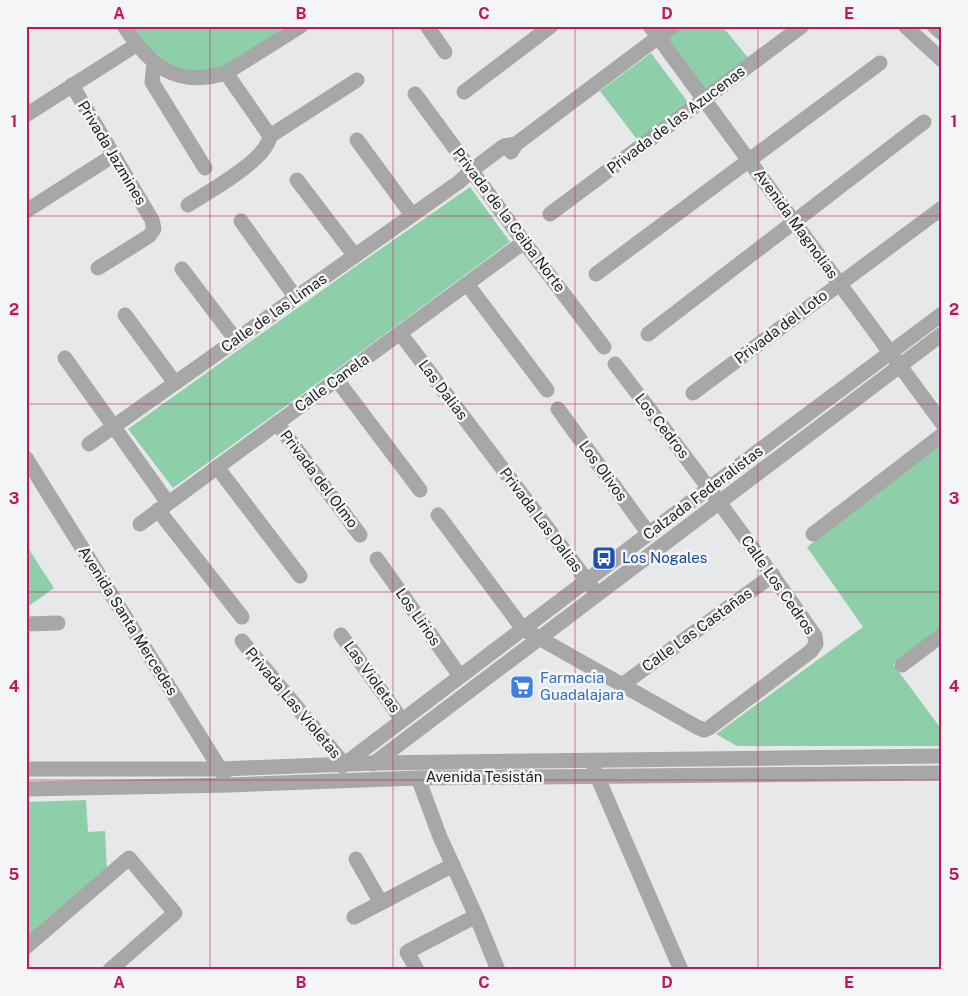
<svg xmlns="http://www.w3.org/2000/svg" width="968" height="996" viewBox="0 0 968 996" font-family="'Public Sans',sans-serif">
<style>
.green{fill:#8ccfa8}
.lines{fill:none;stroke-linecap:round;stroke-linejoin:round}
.minor{stroke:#a8a7a7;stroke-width:15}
.grid{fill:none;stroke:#c2185b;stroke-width:1;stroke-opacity:0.55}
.labels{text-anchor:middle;stroke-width:5;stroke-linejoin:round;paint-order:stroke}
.street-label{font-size:15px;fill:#1e1f1f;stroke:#f4f5f7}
.transit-label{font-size:15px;fill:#164399;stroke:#f4f5f7;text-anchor:start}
.shop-label{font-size:15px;fill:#366cbe;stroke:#f4f5f7;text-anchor:start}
.neatline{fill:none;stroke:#c2185b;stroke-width:2}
.grid-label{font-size:16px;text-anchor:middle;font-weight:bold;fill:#c2185b}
</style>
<rect width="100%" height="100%" fill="#e7e8ea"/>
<g class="green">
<path d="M 133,26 L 277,26 L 282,32 L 224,68 L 202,73 L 173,67 L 151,50 L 142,40 Z"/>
<path d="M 682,26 L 722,26 L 750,60 L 703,94 L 663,41 Z"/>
<path d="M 651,53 L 690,105 L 639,142 L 600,91 Z"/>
<path d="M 470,187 L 510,242 L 392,329 L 173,488 L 128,429 L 359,264 Z"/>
<path d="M 942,444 L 942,627 L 893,664 L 942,730 L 942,746 L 737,746 L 716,734 L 863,627 L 807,547 Z"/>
<path d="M 26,545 L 54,588 L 26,608 Z"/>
<path d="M 86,800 L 88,832 L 105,831 L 107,871 L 26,940 L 26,802 Z"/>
</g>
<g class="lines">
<g class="minor">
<path d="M 124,26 C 150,66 176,88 226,73 L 301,26"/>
<path d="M 427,26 L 445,52"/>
<path d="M 650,26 L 942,423"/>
<path d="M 905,26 L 942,60"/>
<path d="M 934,26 L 942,33"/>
<path d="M 154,63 L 152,82 L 205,168"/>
<path d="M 226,73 L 270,136"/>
<path d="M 72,85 L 152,220 L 154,229 L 149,236 L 98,268"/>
<path d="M 464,92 L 551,26"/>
<path d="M 415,94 L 524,242 L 604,347"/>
<path d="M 26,115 L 136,45"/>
<path d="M 357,140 L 412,215"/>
<path d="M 511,152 L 516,144 L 673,26"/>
<path d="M 297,180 L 355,256"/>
<path d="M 188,205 C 208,192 258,164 267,144 C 269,142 269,139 270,136 L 357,80"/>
<path d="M 26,211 L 114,155"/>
<path d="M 550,214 L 802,26"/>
<path d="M 241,221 L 296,298"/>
<path d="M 182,269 L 236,340"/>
<path d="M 596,274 L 880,63"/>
<path d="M 467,284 L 547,390"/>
<path d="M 125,315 L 175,383"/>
<path d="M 400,333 L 592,587"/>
<path d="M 648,334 L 924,122"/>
<path d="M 65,358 L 168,503"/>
<path d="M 337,380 L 420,490"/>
<path d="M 693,393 L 942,208"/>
<path d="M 558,409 L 649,534"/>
<path d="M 277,423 L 360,535"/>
<path d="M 89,444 L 459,182 L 472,170 L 504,146 L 516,144"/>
<path d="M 26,458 L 224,775"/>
<path d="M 217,467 L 300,576"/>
<path d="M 158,510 L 242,617"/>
<path d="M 438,515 L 523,629 L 697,727 L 704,730 L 709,728 L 811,651 L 816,644 L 815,636 C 751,543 683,453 615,364"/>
<path d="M 140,524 L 524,242"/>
<path d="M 813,534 L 942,435"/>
<path d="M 377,559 L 460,676"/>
<path d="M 26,624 L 58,623"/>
<path d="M 341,635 L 402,720"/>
<path d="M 242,641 L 344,764"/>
<path d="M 902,665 L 942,635"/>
<path d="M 622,685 L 773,575"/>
<path d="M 373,764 L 942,334"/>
<path d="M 342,766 L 709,488 L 942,314"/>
<path d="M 26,769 L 221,769 L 374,763 L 942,756"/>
<path d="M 594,769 L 681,970"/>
<path d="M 418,778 L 440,837 L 476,916 L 498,970"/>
<path d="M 26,789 L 230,785 L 418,778 L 942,773"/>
<path d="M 356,859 L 381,903"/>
<path d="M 354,917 L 453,865"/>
<path d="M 26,947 L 129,858 L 175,913 L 110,970"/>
<path d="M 417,970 L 407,952 L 476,916"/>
</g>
</g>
<path class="grid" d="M 210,26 L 210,970M 393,26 L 393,970M 575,26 L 575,970M 758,26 L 758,970M 26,216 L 942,216M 26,404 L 942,404M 26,592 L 942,592M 26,780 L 942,780"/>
<defs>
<g id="bus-square" transform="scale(1.25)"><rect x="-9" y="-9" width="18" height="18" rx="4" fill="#1a4fb4" stroke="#f4f5f7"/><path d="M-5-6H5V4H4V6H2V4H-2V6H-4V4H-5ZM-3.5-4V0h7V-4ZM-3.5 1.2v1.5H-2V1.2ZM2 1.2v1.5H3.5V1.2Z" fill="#fff"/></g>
<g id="supermarket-square" transform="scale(1.25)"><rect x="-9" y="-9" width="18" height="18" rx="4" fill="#3f7fe0" stroke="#f4f5f7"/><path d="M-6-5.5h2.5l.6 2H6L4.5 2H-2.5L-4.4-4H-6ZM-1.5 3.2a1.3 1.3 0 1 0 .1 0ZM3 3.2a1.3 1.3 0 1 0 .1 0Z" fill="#fff"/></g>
</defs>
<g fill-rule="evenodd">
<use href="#bus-square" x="604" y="558"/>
<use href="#supermarket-square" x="522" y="687"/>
</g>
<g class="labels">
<g class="street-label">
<text transform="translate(676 120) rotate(-37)" y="5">Privada de las Azucenas</text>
<text transform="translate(112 153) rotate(59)" y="5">Privada Jazmines</text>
<text transform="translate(509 220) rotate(53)" y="5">Privada de la Ceiba Norte</text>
<text transform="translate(796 224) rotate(54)" y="5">Avenida Magnolias</text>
<text transform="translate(274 313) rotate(-35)" y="5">Calle de las Limas</text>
<text transform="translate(781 327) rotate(-37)" y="5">Privada del Loto</text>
<text transform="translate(332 383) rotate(-36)" y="5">Calle Canela</text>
<text transform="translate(443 390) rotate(53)" y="5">Las Dalias</text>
<text transform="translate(662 426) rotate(52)" y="5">Los Cedros</text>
<text transform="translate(603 471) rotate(54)" y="5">Los Olivos</text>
<text transform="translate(319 479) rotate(53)" y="5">Privada del Olmo</text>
<text transform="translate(703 493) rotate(-37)" y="5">Calzada Federalistas</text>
<text transform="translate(541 520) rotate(53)" y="5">Privada Las Dalias</text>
<text transform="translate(778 585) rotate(55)" y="5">Calle Los Cedros</text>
<text transform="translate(418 617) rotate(55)" y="5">Los Lirios</text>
<text transform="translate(128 621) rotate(58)" y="5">Avenida Santa Mercedes</text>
<text transform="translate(697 630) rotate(-36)" y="5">Calle Las Castañas</text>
<text transform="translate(372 677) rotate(54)" y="5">Las Violetas</text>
<text transform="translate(293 703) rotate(50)" y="5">Privada Las Violetas</text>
<text x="484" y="782">Avenida Tesistán</text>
</g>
<g class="transit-label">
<text x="622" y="563">Los Nogales</text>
</g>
<g class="shop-label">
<text x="540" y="683">Farmacia<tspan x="540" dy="17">Guadalajara</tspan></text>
</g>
</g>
<rect width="968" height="996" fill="none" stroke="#f4f5f7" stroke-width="55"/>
<rect x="28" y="28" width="912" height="940" class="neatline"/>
<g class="grid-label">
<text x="119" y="19">A</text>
<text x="301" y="19">B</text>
<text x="484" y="19">C</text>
<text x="667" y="19">D</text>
<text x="849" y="19">E</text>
<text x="14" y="127">1</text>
<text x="954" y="127">1</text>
<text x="14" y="315">2</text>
<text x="954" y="315">2</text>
<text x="14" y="504">3</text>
<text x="954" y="504">3</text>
<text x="14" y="692">4</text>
<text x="954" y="692">4</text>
<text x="14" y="880">5</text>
<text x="954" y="880">5</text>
<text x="119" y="988">A</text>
<text x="301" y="988">B</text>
<text x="484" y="988">C</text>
<text x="667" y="988">D</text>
<text x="849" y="988">E</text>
</g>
</svg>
